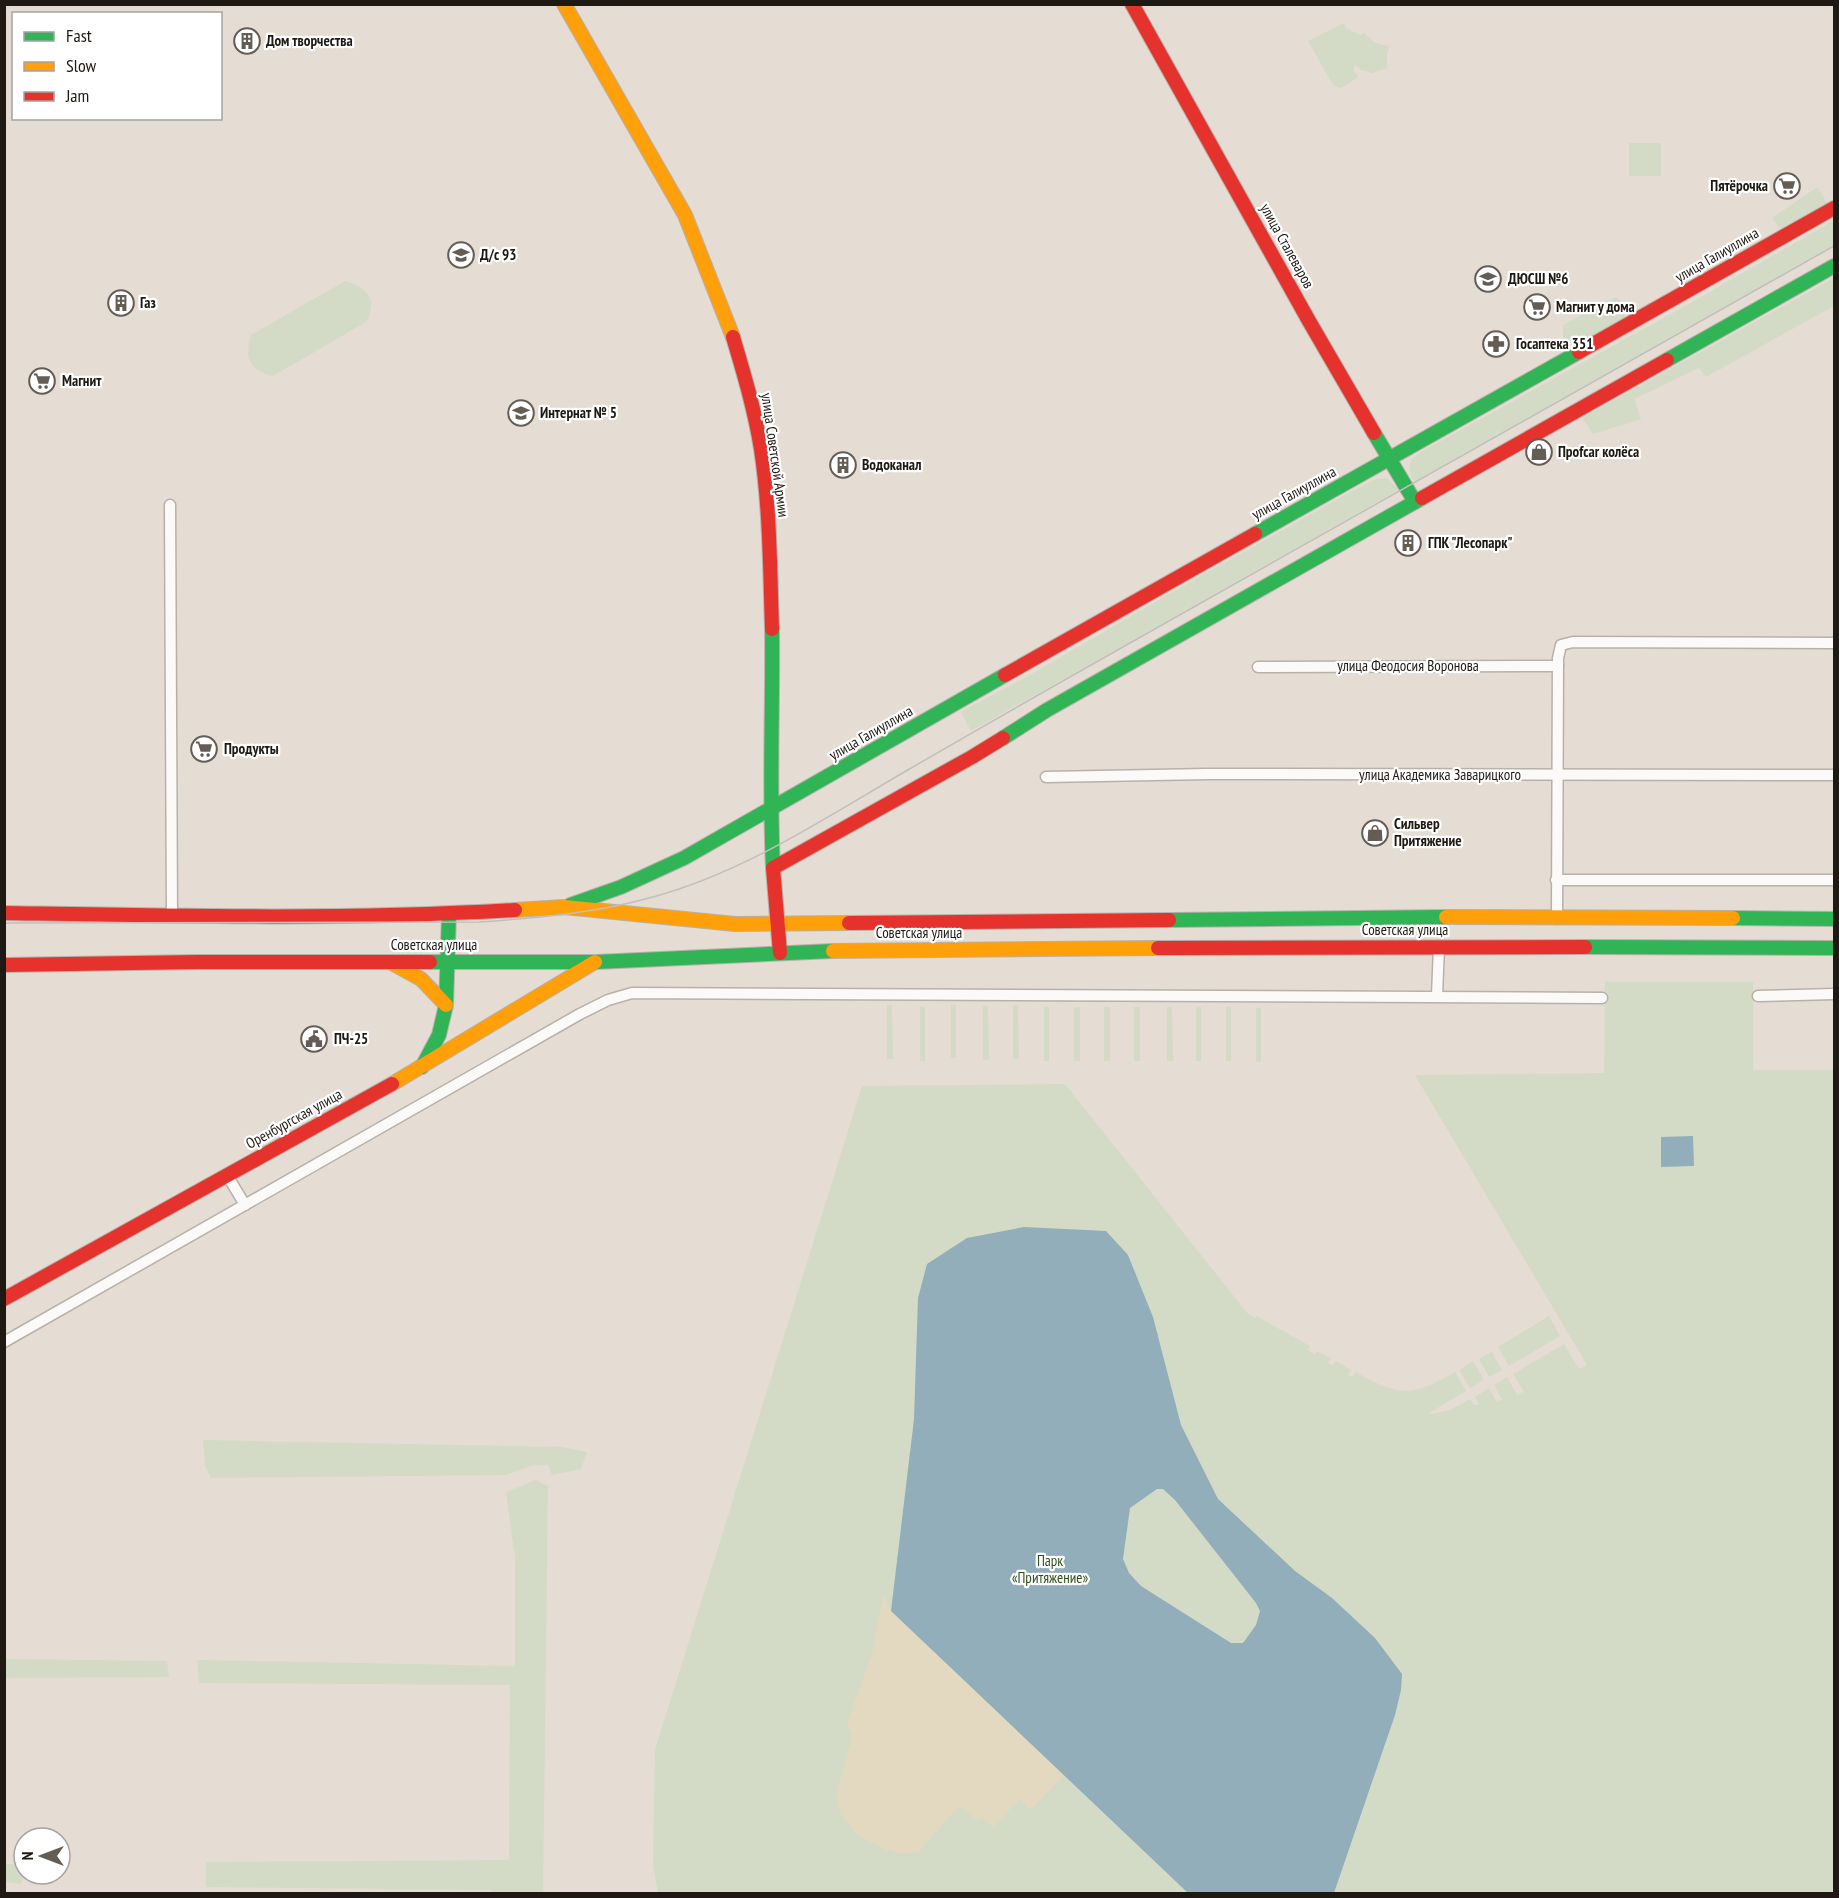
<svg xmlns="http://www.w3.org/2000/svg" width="1839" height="1898" viewBox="0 0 1839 1898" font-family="'PT Sans Narrow',sans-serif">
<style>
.green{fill:#d3dbc6}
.sand{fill:#e2d9c0}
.water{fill:#91aeba;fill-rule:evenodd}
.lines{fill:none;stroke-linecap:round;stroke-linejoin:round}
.street-casing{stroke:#b7b1aa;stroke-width:13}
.fast-casing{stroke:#b7b1aa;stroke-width:16}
.slow-casing{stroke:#b7b1aa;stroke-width:16}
.jam-casing{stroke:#b7b1aa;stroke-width:16}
.street{stroke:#fbfaf8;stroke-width:10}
.fast{stroke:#30b455;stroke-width:14}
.slow{stroke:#ff9f0a;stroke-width:14}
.jam{stroke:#e5322d;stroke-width:14}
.tram{stroke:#c1bfbc;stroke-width:1.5}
.labels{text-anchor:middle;stroke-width:4.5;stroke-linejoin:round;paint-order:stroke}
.poi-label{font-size:15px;font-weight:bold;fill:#1f1913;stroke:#fff;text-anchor:start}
.street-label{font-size:15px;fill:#1f1913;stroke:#fff}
.park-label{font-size:15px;fill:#2e4f1c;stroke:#fff}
</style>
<rect width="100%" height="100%" fill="#e5dcd3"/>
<g class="green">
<path d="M 1344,23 L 1346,28 L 1360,35 L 1365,33 C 1369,39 1378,46 1387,45 L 1389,48 L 1387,53 L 1387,68 L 1372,73 L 1361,70 L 1355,65 L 1353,71 L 1358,75 L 1357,78 L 1341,88 L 1333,85 L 1308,41 Z"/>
<rect x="1629" y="143" width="32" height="33"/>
<path d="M 1816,188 L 1818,188 L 1827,203 L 1787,228 L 1780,228 L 1772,218 Z"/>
<path d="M 1834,220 L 1834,246 L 1416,481 L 1412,479 C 1408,467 1409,461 1419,453 L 1687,305 Z"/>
<path d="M 1834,278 L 1834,306 L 1706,377 L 1699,368 L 1634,399 L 1641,419 L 1593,434 L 1582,418 Z"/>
<path d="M 345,281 C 368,288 378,299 366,322 L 273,376 C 249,370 244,359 251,335 Z"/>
<path d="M 1615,297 C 1624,300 1625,310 1624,318 L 1573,346 L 1568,344 L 1563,336 L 1563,325 Z"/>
<path d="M 1387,478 L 1399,490 L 971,731 L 961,712 L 1028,676 L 1169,594 L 1352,491 L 1376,479 Z"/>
<path d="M 1605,982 L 1753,982 L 1753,1070 L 1834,1070 L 1834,1893 L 658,1893 L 653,1866 L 655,1750 L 862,1086 L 1065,1084 L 1248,1314 L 1256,1318 L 1256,1316 L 1310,1346 L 1308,1350 L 1315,1354 L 1317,1351 L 1331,1358 L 1328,1363 L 1333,1365 L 1336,1361 L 1351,1370 L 1348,1375 L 1352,1377 L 1356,1372 C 1399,1397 1412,1397 1455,1372 L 1466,1391 L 1429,1413 L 1432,1414 L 1450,1410 L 1470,1399 L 1474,1405 L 1479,1405 L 1475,1397 L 1489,1388 L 1496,1401 L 1502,1400 L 1494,1385 L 1507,1377 L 1517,1395 L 1524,1392 L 1513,1374 L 1564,1344 L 1579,1369 L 1587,1365 L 1415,1075 L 1604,1073 Z"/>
<path d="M 956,1004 L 956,1058 L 951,1058 L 951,1005 Z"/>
<path d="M 887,1005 L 892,1005 L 893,1059 L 887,1059 Z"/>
<path d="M 1013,1005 L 1018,1005 L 1019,1059 L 1013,1059 Z"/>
<path d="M 983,1006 L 988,1006 L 989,1060 L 983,1060 Z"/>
<rect x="920" y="1007" width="5" height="54"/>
<rect x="1044" y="1007" width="5" height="54"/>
<rect x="1074" y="1007" width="6" height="54"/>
<rect x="1104" y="1007" width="6" height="54"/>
<rect x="1134" y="1007" width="6" height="54"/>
<path d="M 1167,1007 L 1172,1007 L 1173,1061 L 1167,1061 Z"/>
<rect x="1196" y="1007" width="5" height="54"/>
<rect x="1226" y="1007" width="5" height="54"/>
<rect x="1256" y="1008" width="5" height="54"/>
<path d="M 1549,1316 L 1560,1336 L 1509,1366 L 1498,1347 Z"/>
<path d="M 1492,1352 L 1502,1370 L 1489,1377 L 1479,1359 Z"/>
<path d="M 1473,1361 L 1484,1380 L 1470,1388 L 1459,1370 Z"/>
<path d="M 203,1440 L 562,1447 L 587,1452 L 581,1469 L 552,1475 L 548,1465 L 531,1466 L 505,1475 L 211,1478 L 205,1466 Z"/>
<path d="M 536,1480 L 548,1486 L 543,1893 L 491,1893 L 491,1890 L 206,1887 L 206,1862 L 509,1860 L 510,1685 L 199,1683 L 197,1660 L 515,1666 L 515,1558 L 506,1492 Z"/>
<path d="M 5,1659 L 167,1661 L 169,1677 L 5,1678 Z"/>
<path d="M 4,1864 L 24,1864 L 25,1874 L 21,1884 L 5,1882 Z"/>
</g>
<path class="sand" d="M 883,1594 L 891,1611 L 1064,1775 L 1030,1810 L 1020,1798 L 993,1827 L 982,1817 L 978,1821 L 959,1806 L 918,1852 L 903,1854 L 884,1849 L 858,1836 L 841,1815 L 836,1795 L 852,1737 L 847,1723 L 872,1654 Z"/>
<g class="water">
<path d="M 1693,1136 L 1694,1166 L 1661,1167 L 1661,1137 Z"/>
<path d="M 1024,1227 L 1106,1231 L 1128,1255 L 1153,1317 L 1181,1425 L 1218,1499 L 1295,1571 L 1332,1598 L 1375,1638 L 1402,1674 L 1401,1690 L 1395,1715 L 1334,1893 L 1188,1893 L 891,1611 L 914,1419 L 918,1298 L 927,1264 L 967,1238 ZM 1157,1489 L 1163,1489 L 1175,1500 L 1256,1603 L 1260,1611 L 1256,1625 L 1243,1643 L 1231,1643 L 1141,1586 L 1129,1573 L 1123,1559 L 1130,1508 Z"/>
</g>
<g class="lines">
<g class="street-casing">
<g id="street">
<path d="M 170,505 L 172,916"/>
<path d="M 1258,667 L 1558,666"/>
<path d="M 1046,777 L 1208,774 L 1834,775"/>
<path d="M 1556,880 L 1834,880"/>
<path d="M 1557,919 L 1558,658 L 1561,645 L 1573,642 L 1834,643"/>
<path d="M 1437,996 L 1439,946"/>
<path d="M 1758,996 L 1834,994"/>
<path d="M 227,1175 L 245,1205"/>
<path d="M 4,1342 L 580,1014 L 608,1000 L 632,993 L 1602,998"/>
</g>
</g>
<g class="fast-casing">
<g id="fast">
<path d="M 1667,360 L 1834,266"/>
<path d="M 1374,433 L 1415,502"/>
<path d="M 1255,534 L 1579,352"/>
<path d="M 772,629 C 773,709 769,788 773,868"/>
<path d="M 1003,738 L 1047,710 L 1422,498"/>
<path d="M 570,905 L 621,887 L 684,858 L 1005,675"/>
<path d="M 1733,918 L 1834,919"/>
<path d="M 1169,920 L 1446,917"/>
<path d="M 1585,947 L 1834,948"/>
<path d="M 430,962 L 596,962 L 833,951"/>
<path d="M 422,1067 L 439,1035 L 446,1005 L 449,914"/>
</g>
</g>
<g class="slow-casing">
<g id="slow">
<path d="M 564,4 L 685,215 L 733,337"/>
<path d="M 515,910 L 564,907 L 735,924 L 849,923"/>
<path d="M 1446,917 L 1733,918"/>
<path d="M 833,951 L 1158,948"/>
<path d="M 390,962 L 421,979 L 446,1005"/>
<path d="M 392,1084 L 595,962"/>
</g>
</g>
<g class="jam-casing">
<g id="jam">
<path d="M 1132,4 L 1309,321 L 1374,433"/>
<path d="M 733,337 C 744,374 755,411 761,449 C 770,508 770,569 772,629"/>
<path d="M 1579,352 L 1834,208"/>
<path d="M 1422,498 L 1667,360"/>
<path d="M 1005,675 L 1255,534"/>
<path d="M 4,913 C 174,916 345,920 515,910"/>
<path d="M 849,923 L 1169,920"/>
<path d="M 1158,948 L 1585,947"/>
<path d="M 780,953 L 773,868 L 972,757 L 1003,738"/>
<path d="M 4,965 L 197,962 L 430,962"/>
<path d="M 4,1299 L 392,1084"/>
</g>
</g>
<use href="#street" class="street"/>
<use href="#fast" class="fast"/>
<use href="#slow" class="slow"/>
<use href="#jam" class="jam"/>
<path class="tram" d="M 4,923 L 479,922 C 538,918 596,913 653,897 C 745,872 825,818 906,771 C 990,722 1075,674 1160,626 C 1384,499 1609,373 1834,246"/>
</g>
<defs>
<g id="building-ring" transform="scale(1.35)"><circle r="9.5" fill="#fff" stroke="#645d56" stroke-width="1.5"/><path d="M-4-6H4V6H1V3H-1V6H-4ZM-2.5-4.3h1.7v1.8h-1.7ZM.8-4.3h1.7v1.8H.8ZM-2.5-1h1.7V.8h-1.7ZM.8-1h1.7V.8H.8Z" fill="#645d56"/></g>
<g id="supermarket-ring" transform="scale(1.35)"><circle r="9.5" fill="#fff" stroke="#645d56" stroke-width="1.5"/><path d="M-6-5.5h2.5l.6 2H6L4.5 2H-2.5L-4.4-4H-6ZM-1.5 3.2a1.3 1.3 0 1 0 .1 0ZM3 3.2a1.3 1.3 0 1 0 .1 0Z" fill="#645d56"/></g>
<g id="school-ring" transform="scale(1.35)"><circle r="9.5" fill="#fff" stroke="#645d56" stroke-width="1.5"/><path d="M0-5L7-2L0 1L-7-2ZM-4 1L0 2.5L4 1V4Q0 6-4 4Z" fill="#645d56"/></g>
<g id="pharmacy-ring" transform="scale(1.35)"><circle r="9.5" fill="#fff" stroke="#645d56" stroke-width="1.5"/><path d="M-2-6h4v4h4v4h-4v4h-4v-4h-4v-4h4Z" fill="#645d56"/></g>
<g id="shop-ring" transform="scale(1.35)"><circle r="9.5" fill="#fff" stroke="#645d56" stroke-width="1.5"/><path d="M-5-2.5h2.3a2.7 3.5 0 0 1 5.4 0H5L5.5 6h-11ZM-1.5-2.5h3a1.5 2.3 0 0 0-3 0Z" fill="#645d56"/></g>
<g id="civic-ring" transform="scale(1.35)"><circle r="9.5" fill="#fff" stroke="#645d56" stroke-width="1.5"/><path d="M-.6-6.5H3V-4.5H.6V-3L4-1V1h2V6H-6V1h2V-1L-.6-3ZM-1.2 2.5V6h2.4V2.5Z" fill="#645d56"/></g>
</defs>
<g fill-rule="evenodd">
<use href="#building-ring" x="247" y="41"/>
<use href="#supermarket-ring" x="1787" y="186"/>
<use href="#school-ring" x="461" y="255"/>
<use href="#school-ring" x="1488" y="279"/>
<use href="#building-ring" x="121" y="303"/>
<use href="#supermarket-ring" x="1537" y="307"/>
<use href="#pharmacy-ring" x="1496" y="344"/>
<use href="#supermarket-ring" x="42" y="381"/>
<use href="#school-ring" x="521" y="413"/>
<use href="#shop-ring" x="1539" y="452"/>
<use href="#building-ring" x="843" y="465"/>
<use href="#building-ring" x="1408" y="543"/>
<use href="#supermarket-ring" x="204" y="749"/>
<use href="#shop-ring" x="1375" y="833"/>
<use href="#civic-ring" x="314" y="1039"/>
</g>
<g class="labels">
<g class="poi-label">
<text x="266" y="46">Дом творчества</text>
<text x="1768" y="191" text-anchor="end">Пятёрочка</text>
<text x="480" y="260">Д/с 93</text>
<text x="1508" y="284">ДЮСШ №6</text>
<text x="140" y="308">Газ</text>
<text x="1556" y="312">Магнит у дома</text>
<text x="1516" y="349">Госаптека 351</text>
<text x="62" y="386">Магнит</text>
<text x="540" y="418">Интернат № 5</text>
<text x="1558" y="457">Проfcar колёса</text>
<text x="862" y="470">Водоканал</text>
<text x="1428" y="548">ГПК "Лесопарк"</text>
<text x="224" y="754">Продукты</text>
<text x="1394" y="829">Сильвер<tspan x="1394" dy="17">Притяжение</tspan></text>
<text x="334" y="1044">ПЧ-25</text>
</g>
<g class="street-label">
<text transform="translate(1287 246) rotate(61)" y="5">улица Сталеваров</text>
<text transform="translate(1717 255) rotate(-30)" y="5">улица Галиуллина</text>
<text transform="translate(775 455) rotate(82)" y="5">улица Советской Армии</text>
<text transform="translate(1294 493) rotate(-29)" y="5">улица Галиуллина</text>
<text x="1408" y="671">улица Феодосия Воронова</text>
<text transform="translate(871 733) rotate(-30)" y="5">улица Галиуллина</text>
<text x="1440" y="780">улица Академика Заварицкого</text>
<text x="1405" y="935">Советская улица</text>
<text x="919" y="938">Советская улица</text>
<text x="434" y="950">Советская улица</text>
<text transform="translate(294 1119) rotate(-29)" y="5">Оренбургская улица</text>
</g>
<g class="park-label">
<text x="1050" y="1566">Парк<tspan x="1050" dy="17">«Притяжение»</tspan></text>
</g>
</g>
<rect width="1839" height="1898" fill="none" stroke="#1f1913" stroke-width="12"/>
<rect x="12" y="12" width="210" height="108" fill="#ffffff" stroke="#a5a3a1" stroke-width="1.5"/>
<rect x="24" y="32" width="30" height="9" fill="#30b455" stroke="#a5a3a1" stroke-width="1.5"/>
<text x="66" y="42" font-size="18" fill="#1f1913">Fast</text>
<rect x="24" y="62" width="30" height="9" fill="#ff9f0a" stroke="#a5a3a1" stroke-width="1.5"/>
<text x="66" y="72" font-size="18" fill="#1f1913">Slow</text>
<rect x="24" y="92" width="30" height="9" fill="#e5322d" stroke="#a5a3a1" stroke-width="1.5"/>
<text x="66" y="102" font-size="18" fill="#1f1913">Jam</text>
<g transform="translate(42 1856) rotate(270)"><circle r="28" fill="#ffffff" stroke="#a5a3a1" stroke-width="1.5"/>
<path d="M0-4.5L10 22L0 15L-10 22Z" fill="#645d56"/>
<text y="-9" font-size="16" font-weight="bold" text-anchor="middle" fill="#1f1913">N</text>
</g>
</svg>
